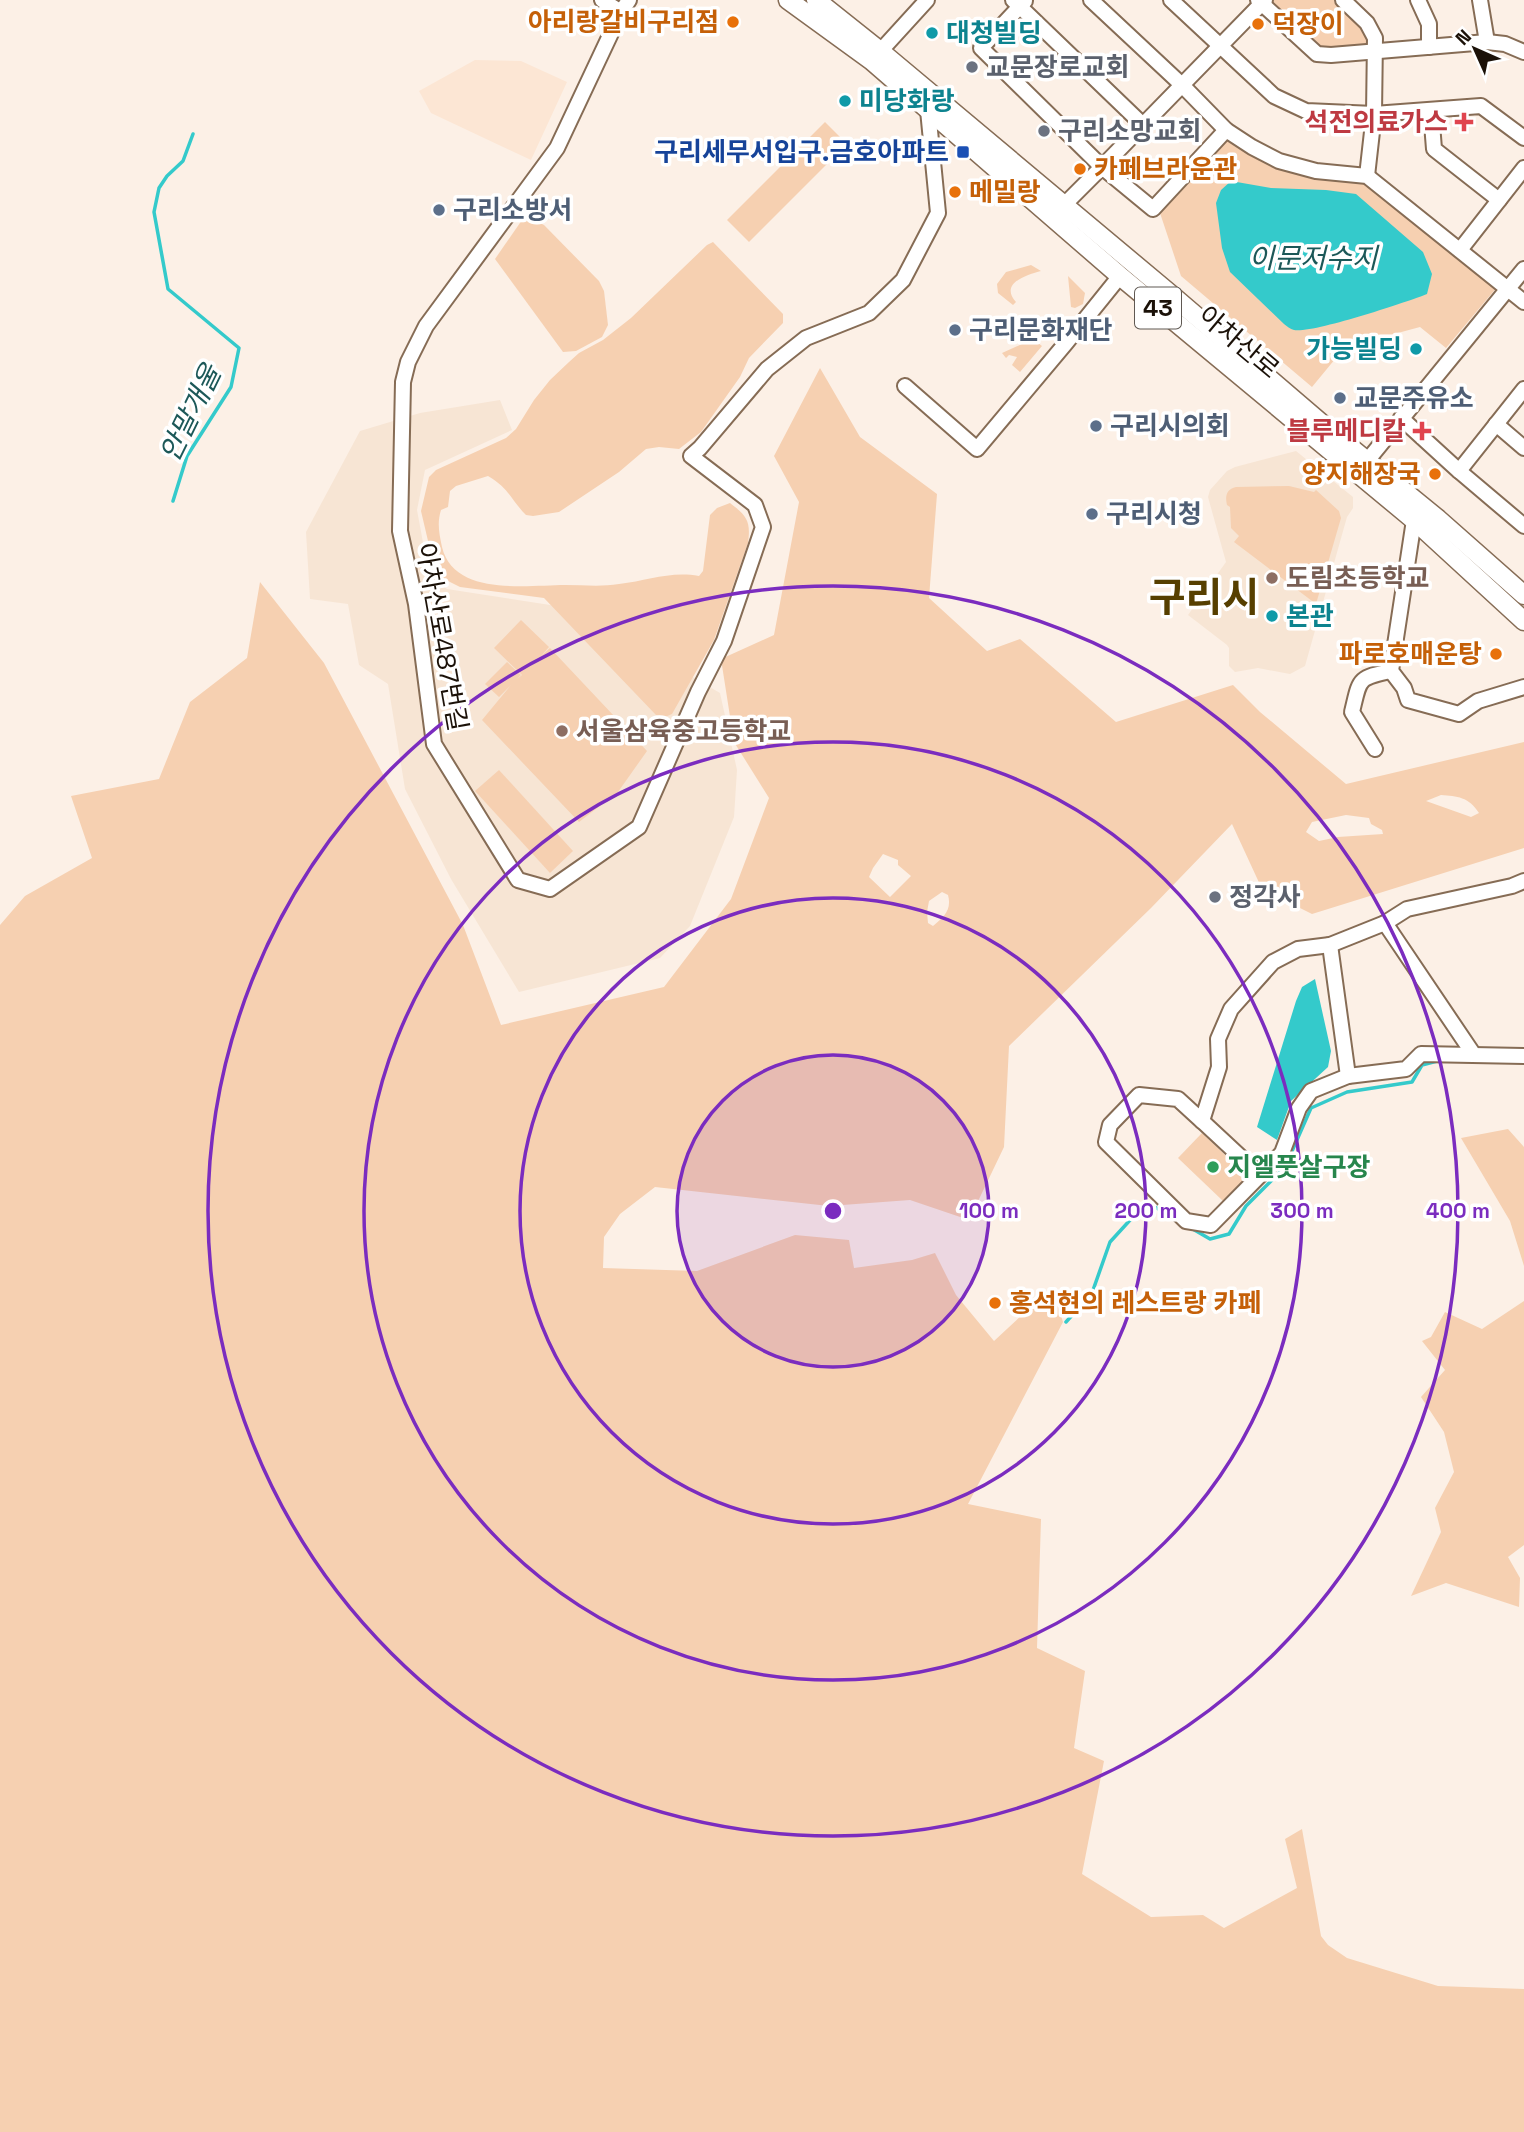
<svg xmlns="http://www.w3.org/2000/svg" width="1524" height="2132" viewBox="0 0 1524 2132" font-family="'Space Grotesk','Noto Sans KR',sans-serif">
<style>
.built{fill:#fce6d4}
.education{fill:#f7e5d4}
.green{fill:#f6d0b1;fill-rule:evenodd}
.water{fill:#34cacb}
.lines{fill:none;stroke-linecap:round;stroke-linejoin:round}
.stream{stroke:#34cacb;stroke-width:3.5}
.minor-casing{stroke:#866c55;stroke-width:18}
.major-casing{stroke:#866c55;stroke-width:21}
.minor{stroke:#fff;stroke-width:14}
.major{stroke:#fff;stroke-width:18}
.ring{fill:none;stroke:#7b2cbf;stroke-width:3.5}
.food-dot{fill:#e8710a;stroke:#fff;stroke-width:2.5}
.culture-dot{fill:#0f9aa8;stroke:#fff;stroke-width:2.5}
.worship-dot{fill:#6b7280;stroke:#fff;stroke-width:2.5}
.health-dot{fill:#e0444e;stroke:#fff;stroke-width:2.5}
.transit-dot{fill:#1a4fb4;stroke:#fff;stroke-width:2.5}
.service-dot{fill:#5c6f8a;stroke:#fff;stroke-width:2.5}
.education-dot{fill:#8d6e63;stroke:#fff;stroke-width:2.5}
.leisure-dot{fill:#2e9e5b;stroke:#fff;stroke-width:2.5}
.labels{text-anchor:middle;stroke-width:7;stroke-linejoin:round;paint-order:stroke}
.shield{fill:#fff;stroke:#5f5852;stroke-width:2}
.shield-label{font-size:24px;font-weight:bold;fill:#1b1108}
.food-label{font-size:26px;font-weight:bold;fill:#c56008;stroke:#fff;text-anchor:start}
.culture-label{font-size:26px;font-weight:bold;fill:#0d838f;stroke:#fff;text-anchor:start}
.worship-label{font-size:26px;font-weight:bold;fill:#5b616d;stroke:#fff;text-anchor:start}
.health-label{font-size:26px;font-weight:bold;fill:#be3a42;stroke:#fff;text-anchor:end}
.transit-label{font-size:26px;font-weight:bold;fill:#164399;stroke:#fff;text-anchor:end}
.service-label{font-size:26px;font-weight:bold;fill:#4e5e75;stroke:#fff;text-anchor:start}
.street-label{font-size:26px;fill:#1b1108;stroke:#fff}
.education-label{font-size:26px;font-weight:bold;fill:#785e54;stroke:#fff;text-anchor:start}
.leisure-label{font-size:26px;font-weight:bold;fill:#27864d;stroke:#fff;text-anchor:start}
.water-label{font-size:28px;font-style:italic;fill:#1c5858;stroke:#fff}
.town-label{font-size:40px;font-weight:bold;fill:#563f00;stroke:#fff}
.centre{fill:#7b2cbf;stroke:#fff;stroke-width:3.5}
.ring-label{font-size:21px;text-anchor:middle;font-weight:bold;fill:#7b2cbf;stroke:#fff;stroke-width:7;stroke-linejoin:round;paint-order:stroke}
</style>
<rect width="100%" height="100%" fill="#fcf0e6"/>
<path class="built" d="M 475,60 L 521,61 L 567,82 L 531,160 L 431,113 L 419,91 Z"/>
<g class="education">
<path d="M 500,400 L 512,430 L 425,470 L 417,510 L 429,575 L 447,589 L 576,609 L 720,693 L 737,770 L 734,817 L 690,926 L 660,958 L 519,992 L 451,879 L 405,789 L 388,684 L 359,665 L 348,604 L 310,599 L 306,532 L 360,431 L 420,413 Z"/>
<path d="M 1296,451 L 1353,497 L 1353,508 L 1347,517 L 1305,666 L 1290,674 L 1258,668 L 1235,672 L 1229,666 L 1229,648 L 1227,645 L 1188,615 L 1226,562 L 1208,497 L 1210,490 L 1227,471 L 1235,467 Z"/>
</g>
<g class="green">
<path d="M 1271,0 L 1337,0 L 1369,35 L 1366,46 L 1320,50 L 1267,4 Z"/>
<path d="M 825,122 L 847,144 L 749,242 L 727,220 Z"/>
<path d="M 1227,136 L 1269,163 L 1367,181 L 1498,286 L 1446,348 L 1420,327 L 1394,334 L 1378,343 L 1345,347 L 1312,387 L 1181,276 L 1159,210 Z"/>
<path d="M 532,219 L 544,225 L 599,281 L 604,291 L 608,325 L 602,337 L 576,351 L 563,352 L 495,259 L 522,220 Z"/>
<path d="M 713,242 L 783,314 L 783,323 L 749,358 L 740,377 L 701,432 L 679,449 L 659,447 L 646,449 L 619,472 L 559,512 L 533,516 L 526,515 C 510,499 510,489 488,476 L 456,486 L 450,491 L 448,507 L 441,510 C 437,523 439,533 442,547 C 454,597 528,585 565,585 C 583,585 601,587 619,584 C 648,581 669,571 699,576 L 703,571 L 710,515 L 717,508 L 730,503 C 747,516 751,521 748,543 L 714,640 L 672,714 L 665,717 L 656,715 L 544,598 L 460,587 L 436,575 L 421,511 L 429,477 L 436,470 L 506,438 L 516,429 L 534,400 L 550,380 L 569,362 L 579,353 L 603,340 L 631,318 L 707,245 Z"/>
<path d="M 1031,265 L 1041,271 C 1027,275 999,283 1016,302 L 1013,305 L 998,293 L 997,284 L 1006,272 Z"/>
<path d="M 1068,276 L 1085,293 L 1083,304 L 1075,308 L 1071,307 Z"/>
<path d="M 1033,339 L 1042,346 L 1020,372 L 1012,365 L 1017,357 L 1009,355 L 1006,358 L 1002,353 Z"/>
<path d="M 820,368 L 860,437 L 937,494 L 929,598 L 987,651 L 1020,639 L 1116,722 L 1233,685 L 1260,712 L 1346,784 L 1524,742 L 1524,848 L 1312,914 L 1262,889 L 1232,824 L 1151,908 L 1009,1046 L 1004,1147 L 969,1220 L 910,1200 L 829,1206 L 655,1187 L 620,1214 L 604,1237 L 603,1268 L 697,1271 L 795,1235 L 849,1240 L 854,1268 L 912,1260 L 935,1253 L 956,1295 L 994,1341 L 1052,1287 L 1063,1322 L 968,1504 L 1041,1519 L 1037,1648 L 1085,1671 L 1074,1748 L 1104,1761 L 1082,1874 L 1151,1917 L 1203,1915 L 1224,1928 L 1297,1888 L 1285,1839 L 1302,1829 L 1321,1936 L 1328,1945 L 1347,1958 L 1438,1986 L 1524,1989 L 1524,2132 L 0,2132 L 0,925 L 25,896 L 92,858 L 71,796 L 159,779 L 190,702 L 247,658 L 260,582 L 324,663 L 463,925 L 501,1025 L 664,987 L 731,899 L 769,798 L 734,742 L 721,659 L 774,635 L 799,502 L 774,456 ZM 1441,795 C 1457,796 1469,797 1479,813 L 1471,817 L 1426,801 ZM 1346,815 L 1369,818 L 1371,824 L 1382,830 L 1383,834 L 1338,837 L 1319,841 L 1306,832 L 1312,822 ZM 883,854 L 898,860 L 898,865 L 911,876 L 890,897 L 869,877 L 873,868 ZM 942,892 L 948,895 C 952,910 944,917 933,926 L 928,923 L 927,912 L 929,901 Z"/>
<path d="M 1289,486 L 1314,492 L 1316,490 L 1339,511 L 1341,518 L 1316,604 L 1234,542 L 1239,536 L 1231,528 L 1230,507 L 1227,505 C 1225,497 1226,489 1236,487 Z"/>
<path d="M 521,620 L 549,647 L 541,656 L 550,648 L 647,751 L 618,792 L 579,822 L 482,720 L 511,685 L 499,697 L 485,684 L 507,662 L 521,675 L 517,679 L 522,675 L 494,648 Z"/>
<path d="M 499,770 L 573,851 L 550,873 L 475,791 Z"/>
<path d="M 1508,1129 L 1524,1147 L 1524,1266 L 1510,1221 L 1461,1138 Z"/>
<path d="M 1202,1133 L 1247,1176 L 1223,1201 L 1178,1158 Z"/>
<path d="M 1524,1301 L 1524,1545 L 1508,1557 L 1520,1578 L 1519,1607 L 1446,1583 L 1411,1596 L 1441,1532 L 1435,1508 L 1454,1472 L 1444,1432 L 1421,1397 L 1445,1370 L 1422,1341 L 1431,1337 L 1445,1312 L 1482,1329 Z"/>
</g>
<g class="water">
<path d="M 1231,181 L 1271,188 L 1326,190 L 1356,194 L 1423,252 L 1432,274 L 1427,294 C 1407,302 1311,334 1294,330 C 1290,329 1287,326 1284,324 L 1230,272 L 1222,248 L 1216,203 L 1221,190 Z"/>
<path d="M 1315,979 L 1331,1051 L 1328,1067 L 1291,1101 L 1277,1140 L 1257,1127 L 1296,1001 L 1302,987 Z"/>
</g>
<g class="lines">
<g class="stream">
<path d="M 173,501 L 187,456 L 231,387 L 239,348 L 168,289 L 154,212 L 159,188 L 167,176 L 183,161 L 193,134"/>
<path d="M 1191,1228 L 1210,1239 L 1229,1234 L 1246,1206 L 1285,1167 L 1311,1108 L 1347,1092 L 1412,1082 L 1422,1065 L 1441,1060"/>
<path d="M 1066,1322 L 1092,1293 L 1110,1242 L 1142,1207 L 1155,1207 L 1175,1219"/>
</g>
<g class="minor-casing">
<g id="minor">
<path d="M 602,0 L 621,12"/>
<path d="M 629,0 L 621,12 L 557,148 L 426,326 L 408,362 L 403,382 L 400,531 L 416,604 L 434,744 L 518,880 L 550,889 L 639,827 L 698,692 L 724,641 L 763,527 L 755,505 L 691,456 L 700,448 L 767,369 L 806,338 L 869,313 L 903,280 L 938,213 L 928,110"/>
<path d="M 1013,0 L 1143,125 L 1102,167 L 1153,209 L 1226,130 L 1252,147 L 1279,161 L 1316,171 L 1367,176 L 1524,302"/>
<path d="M 1091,0 L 1182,85 L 1226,130"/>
<path d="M 1171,0 L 1274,96 L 1306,111 L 1374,114 L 1481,106 L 1524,138"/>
<path d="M 1258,0 L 1317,54 L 1331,55 L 1487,42 L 1505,44 L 1524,52"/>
<path d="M 1343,0 L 1367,23 L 1375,38 L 1374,114 L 1367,176"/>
<path d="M 1418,0 L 1429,24 L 1429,47"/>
<path d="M 1480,0 L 1487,42"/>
<path d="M 1025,1 L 981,48 L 1102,167 L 1064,205"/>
<path d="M 875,57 L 927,0"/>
<path d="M 1431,111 L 1434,149 L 1499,200"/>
<path d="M 1143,125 L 1265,0"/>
<path d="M 1460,250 L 1524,168"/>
<path d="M 905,386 L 977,449 L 1066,343 L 1120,276"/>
<path d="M 1401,418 L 1459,471 L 1524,526"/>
<path d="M 1496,424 L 1524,448"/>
<path d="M 1367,461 L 1524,269"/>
<path d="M 1459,471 L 1524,389"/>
<path d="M 1414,520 L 1391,671 L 1404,688 L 1408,700 L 1459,714 L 1478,701 L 1524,687"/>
<path d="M 1375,749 L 1352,712 C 1360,679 1357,678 1391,671"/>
<path d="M 1524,881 L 1512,886 L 1407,909 L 1385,923 L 1330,945 L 1298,949 L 1273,962 L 1231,1009 L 1218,1039 L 1219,1067 L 1202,1121 L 1178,1099 L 1139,1095 L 1110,1125 L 1106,1142 L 1186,1221 L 1211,1225 L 1282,1153 L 1299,1108 L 1311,1091 L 1348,1076 L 1406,1069 L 1421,1054 L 1524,1056"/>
<path d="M 1385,923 L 1474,1055"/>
<path d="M 1330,945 L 1348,1076"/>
<path d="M 1202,1121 L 1260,1175"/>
</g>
</g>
<g class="major-casing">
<g id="major">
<path d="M 788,0 L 872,61 L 1120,276 L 1414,520 L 1524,621"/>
<path d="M 816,0 L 880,51 L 1175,298 L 1335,435 L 1438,519 L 1524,595"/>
</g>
</g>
<use href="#minor" class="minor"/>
<use href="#major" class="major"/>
</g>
<circle cx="833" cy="1211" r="156" fill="#7b2cbf" fill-opacity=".12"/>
<g class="ring">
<circle cx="833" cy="1211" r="156"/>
<circle cx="833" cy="1211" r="313"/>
<circle cx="833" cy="1211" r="469"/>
<circle cx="833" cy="1211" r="625"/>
</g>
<g class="food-dot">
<circle cx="733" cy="22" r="7"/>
<circle cx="1258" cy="24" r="7"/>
<circle cx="1080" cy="169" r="7"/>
<circle cx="955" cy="192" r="7"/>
<circle cx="1435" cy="474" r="7"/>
<circle cx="1496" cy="654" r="7"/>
<circle cx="995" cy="1303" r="7"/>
</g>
<g class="culture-dot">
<circle cx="932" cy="33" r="7"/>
<circle cx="845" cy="101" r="7"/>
<circle cx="1416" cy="349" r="7"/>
<circle cx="1272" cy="616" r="7"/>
</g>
<g class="worship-dot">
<circle cx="972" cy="67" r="7"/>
<circle cx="1044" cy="131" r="7"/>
<circle cx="1215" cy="897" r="7"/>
</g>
<g class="health-dot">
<path d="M1460.5 111.5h7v7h7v7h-7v7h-7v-7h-7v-7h7z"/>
<path d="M1418.5 420.5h7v7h7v7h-7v7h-7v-7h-7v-7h7z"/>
</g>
<rect class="transit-dot" x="956" y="145" width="14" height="14" rx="3.5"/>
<g class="service-dot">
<circle cx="439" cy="210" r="7"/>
<circle cx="955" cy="330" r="7"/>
<circle cx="1340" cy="398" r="7"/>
<circle cx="1096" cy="426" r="7"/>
<circle cx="1092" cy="514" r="7"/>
</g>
<g class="education-dot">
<circle cx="1272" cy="578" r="7"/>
<circle cx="562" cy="731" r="7"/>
</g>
<circle class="leisure-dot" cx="1213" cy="1167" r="7"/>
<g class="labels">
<rect class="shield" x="1135" y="287.5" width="46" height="41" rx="5"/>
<g class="shield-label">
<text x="1158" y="316">43</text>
</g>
<g class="food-label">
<text x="719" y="31" text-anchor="end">아리랑갈비구리점</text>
<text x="1272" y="33">덕장이</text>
<text x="1094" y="178">카페브라운관</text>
<text x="969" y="201">메밀랑</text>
<text x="1421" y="483" text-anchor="end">양지해장국</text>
<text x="1482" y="663" text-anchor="end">파로호매운탕</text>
<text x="1009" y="1312">홍석현의 레스트랑 카페</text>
</g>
<g class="culture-label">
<text x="946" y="42">대청빌딩</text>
<text x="859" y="110">미당화랑</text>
<text x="1402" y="358" text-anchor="end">가능빌딩</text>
<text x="1286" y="625">본관</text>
</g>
<g class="worship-label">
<text x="986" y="76">교문장로교회</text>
<text x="1058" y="140">구리소망교회</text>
<text x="1229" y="906">정각사</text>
</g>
<g class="health-label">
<text x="1448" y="131">석전의료가스</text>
<text x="1406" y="440">블루메디칼</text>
</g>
<g class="transit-label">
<text x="949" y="161">구리세무서입구.금호아파트</text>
</g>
<g class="service-label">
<text x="453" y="219">구리소방서</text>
<text x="969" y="339">구리문화재단</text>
<text x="1354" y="407">교문주유소</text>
<text x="1110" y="435">구리시의회</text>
<text x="1106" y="523">구리시청</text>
</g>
<g class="street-label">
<text transform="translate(1239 342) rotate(40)" y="9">아차산로</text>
<text transform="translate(442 637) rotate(80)" y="9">아차산로487번길</text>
</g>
<g class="education-label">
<text x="1286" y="587">도림초등학교</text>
<text x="576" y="740">서울삼육중고등학교</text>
</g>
<g class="leisure-label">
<text x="1227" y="1176">지엘풋살구장</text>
</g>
<g class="water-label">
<text x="1313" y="268">이문저수지</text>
<text transform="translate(190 413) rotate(-64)" y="10">안말개울</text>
</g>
<g class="town-label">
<text x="1204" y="611">구리시</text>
</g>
</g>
<circle cx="833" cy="1211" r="10" class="centre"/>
<g class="ring-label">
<text x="989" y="1218">100 m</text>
<text x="1146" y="1218">200 m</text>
<text x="1302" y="1218">300 m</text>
<text x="1458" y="1218">400 m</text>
</g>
<g transform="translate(1475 49) rotate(315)" stroke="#ffffff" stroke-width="5" paint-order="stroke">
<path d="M0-5L12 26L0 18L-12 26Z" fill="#1b1108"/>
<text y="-10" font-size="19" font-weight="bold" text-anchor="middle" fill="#1b1108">N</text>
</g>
</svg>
